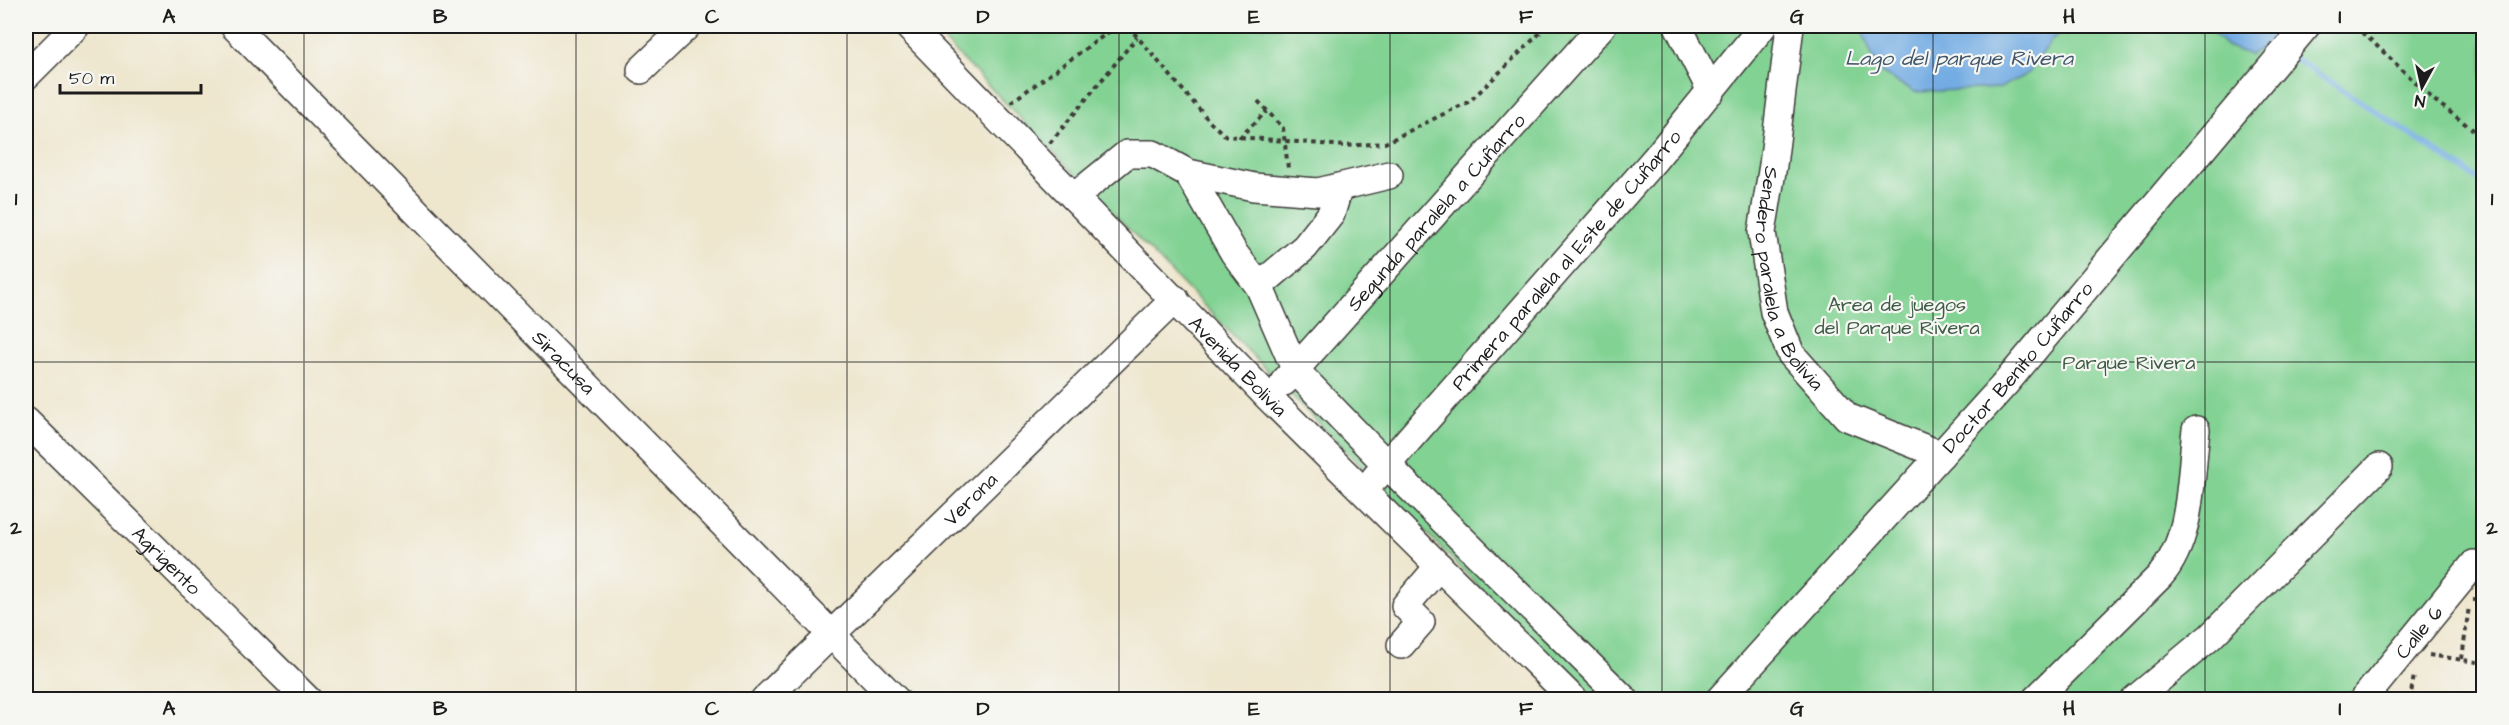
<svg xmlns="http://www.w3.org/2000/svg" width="2509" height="725" viewBox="0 0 2509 725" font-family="'Architects Daughter',sans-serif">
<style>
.green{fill:#81d293;stroke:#4e7758;stroke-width:1.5}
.water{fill:#73ace3;stroke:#486480;stroke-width:1.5}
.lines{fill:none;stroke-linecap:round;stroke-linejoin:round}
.stream{stroke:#73ace3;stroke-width:6}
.minor-casing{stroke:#3c3a37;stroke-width:30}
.path{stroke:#3c3a37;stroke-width:4;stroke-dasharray:4.5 4.5;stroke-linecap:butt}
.minor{stroke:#fff;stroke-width:27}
.grid{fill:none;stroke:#1c1c1c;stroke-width:1.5;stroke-opacity:0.55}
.labels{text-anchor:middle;stroke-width:4.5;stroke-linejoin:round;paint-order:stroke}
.street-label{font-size:20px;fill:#1c1c1c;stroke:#f6f6f2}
.park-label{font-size:20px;fill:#3f5c46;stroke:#f6f6f2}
.water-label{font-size:21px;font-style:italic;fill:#3f566c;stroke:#f6f6f2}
.neatline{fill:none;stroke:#1c1c1c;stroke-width:2}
.grid-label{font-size:20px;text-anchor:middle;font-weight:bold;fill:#1c1c1c}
</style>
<rect width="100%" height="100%" fill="#f6f6f2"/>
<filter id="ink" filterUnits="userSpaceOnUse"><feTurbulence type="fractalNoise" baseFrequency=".0167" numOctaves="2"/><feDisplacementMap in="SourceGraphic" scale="12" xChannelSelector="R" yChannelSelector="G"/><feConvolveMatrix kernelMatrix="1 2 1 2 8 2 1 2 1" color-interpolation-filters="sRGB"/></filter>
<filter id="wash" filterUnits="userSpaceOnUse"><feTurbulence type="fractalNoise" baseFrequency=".008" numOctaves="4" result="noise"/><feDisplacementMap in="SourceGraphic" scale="24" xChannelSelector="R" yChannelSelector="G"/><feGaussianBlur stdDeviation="1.35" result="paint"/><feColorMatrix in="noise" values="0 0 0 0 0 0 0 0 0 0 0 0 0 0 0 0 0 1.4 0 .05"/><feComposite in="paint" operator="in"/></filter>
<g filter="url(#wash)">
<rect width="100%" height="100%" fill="#eee6cd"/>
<path class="green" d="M 930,26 L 2483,26 L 2483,544 L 2358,699 L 1589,699 Z"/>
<g class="water">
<path d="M 1860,26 L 2073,26 L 2053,38 L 2029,73 L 2000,88 L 1915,92 L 1879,72 Z"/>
<path d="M 2206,26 L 2286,26 L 2286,28 L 2270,43 L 2250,55 L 2227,46 Z"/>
</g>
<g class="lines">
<g class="stream">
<path d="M 2270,43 L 2280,49"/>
<path d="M 2291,56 L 2484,183"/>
</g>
</g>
</g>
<g filter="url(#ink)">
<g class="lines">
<g class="minor-casing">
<g id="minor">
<path id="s1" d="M 234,26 L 896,700"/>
<path id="s2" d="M 908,26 L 1268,397 L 1574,700"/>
<path d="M 1678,26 L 1711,91"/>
<path id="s3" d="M 1790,26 L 1773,165 L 1762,232 L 1774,312 L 1791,354 L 1847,417 L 1941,455"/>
<path d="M 641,70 L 687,26"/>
<path d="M 26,76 L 76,26"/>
<path d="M 1188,173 L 1254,187 L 1318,192 L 1389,175"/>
<path d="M 1074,197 L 1127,154 L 1153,154 L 1188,173 L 1234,253 L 1259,286 L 1296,371 L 1387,465 L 1625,700"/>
<path d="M 1259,286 L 1305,247 L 1331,214 L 1339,187"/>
<path id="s4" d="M 1284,382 L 1602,26"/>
<path id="s5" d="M 26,421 L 308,700"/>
<path id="s6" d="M 1375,478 L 1655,159 L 1763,26"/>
<path d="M 1401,645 L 1421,622 L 1405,606 L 1439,566"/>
<path id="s7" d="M 764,700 L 1175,299"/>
<path id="s8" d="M 1719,700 L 2005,384 L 2306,26"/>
<path d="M 2035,700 L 2160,576 C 2193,538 2190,478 2196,430"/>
<path d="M 2134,700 L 2210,637 L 2379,467"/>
<path id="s9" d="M 2363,700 L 2474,564"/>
</g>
</g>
<g class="path">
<path d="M 1128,26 L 1211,123 L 1226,136 L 1346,146 L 1385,143 L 1470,101 L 1540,33 L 1543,26"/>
<path d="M 2356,26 L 2434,100 L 2484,138"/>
<path d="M 1258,101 L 1283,128 L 1288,168"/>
<path d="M 1011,102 L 1117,26"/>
<path d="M 1239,138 L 1267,111"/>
<path d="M 1050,143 L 1137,37"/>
<path d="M 2473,600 L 2484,600"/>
<path d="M 2429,655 L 2484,663"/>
<path d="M 2462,659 L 2469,606"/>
<path d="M 2410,700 L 2414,675"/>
</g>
<use href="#minor" class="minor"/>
</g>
</g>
<path class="grid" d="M 304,26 L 304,700M 576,26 L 576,700M 847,26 L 847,700M 1119,26 L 1119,700M 1390,26 L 1390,700M 1662,26 L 1662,700M 1933,26 L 1933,700M 2205,26 L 2205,700M 26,362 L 2484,362"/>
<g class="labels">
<g class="street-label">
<text dy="7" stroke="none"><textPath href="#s4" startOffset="228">Segunda paralela a Cuñarro</textPath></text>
<text dy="7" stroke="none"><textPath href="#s6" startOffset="290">Primera paralela al Este de Cuñarro</textPath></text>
<text dy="7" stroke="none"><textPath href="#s3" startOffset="260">Sendero paralela a Bolivia</textPath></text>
<text dy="7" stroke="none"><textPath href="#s1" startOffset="471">Siracusa</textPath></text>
<text dy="7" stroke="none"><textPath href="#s2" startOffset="474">Avenida Bolivia</textPath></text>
<text dy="7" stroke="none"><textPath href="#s8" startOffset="447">Doctor Benito Cuñarro</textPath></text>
<text dy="7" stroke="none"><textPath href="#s7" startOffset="288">Verona</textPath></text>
<text dy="7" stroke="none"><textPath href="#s5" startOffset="198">Agrigento</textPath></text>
<text dy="7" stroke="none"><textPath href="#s9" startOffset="88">Calle 6</textPath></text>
</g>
<g class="park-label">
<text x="1897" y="311">Area de juegos<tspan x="1897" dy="23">del Parque Rivera</tspan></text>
<text x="2129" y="369">Parque Rivera</text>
</g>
<g class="water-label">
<text x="1959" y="65">Lago del parque Rivera</text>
</g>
</g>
<rect width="2509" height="725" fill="none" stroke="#f6f6f2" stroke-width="66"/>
<g transform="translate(2422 87) rotate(188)" stroke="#f6f6f2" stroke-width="4.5" paint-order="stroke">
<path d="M0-4.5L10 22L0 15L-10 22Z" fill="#1c1c1c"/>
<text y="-9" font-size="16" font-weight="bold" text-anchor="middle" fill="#1c1c1c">N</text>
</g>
<path d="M60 84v9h141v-9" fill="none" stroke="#1c1c1c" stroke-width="3"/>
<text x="69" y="84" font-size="18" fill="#1c1c1c" stroke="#f6f6f2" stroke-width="4.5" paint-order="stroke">50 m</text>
<rect x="33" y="33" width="2443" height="659" class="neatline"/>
<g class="grid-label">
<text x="169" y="23">A</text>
<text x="440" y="23">B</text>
<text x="712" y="23">C</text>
<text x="983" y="23">D</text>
<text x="1254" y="23">E</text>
<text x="1526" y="23">F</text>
<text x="1797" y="23">G</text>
<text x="2069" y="23">H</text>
<text x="2340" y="23">I</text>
<text x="16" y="205">1</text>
<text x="2492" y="205">1</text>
<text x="16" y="534">2</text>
<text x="2492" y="534">2</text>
<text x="169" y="715">A</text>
<text x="440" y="715">B</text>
<text x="712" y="715">C</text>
<text x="983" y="715">D</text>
<text x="1254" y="715">E</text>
<text x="1526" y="715">F</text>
<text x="1797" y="715">G</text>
<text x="2069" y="715">H</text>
<text x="2340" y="715">I</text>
</g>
</svg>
